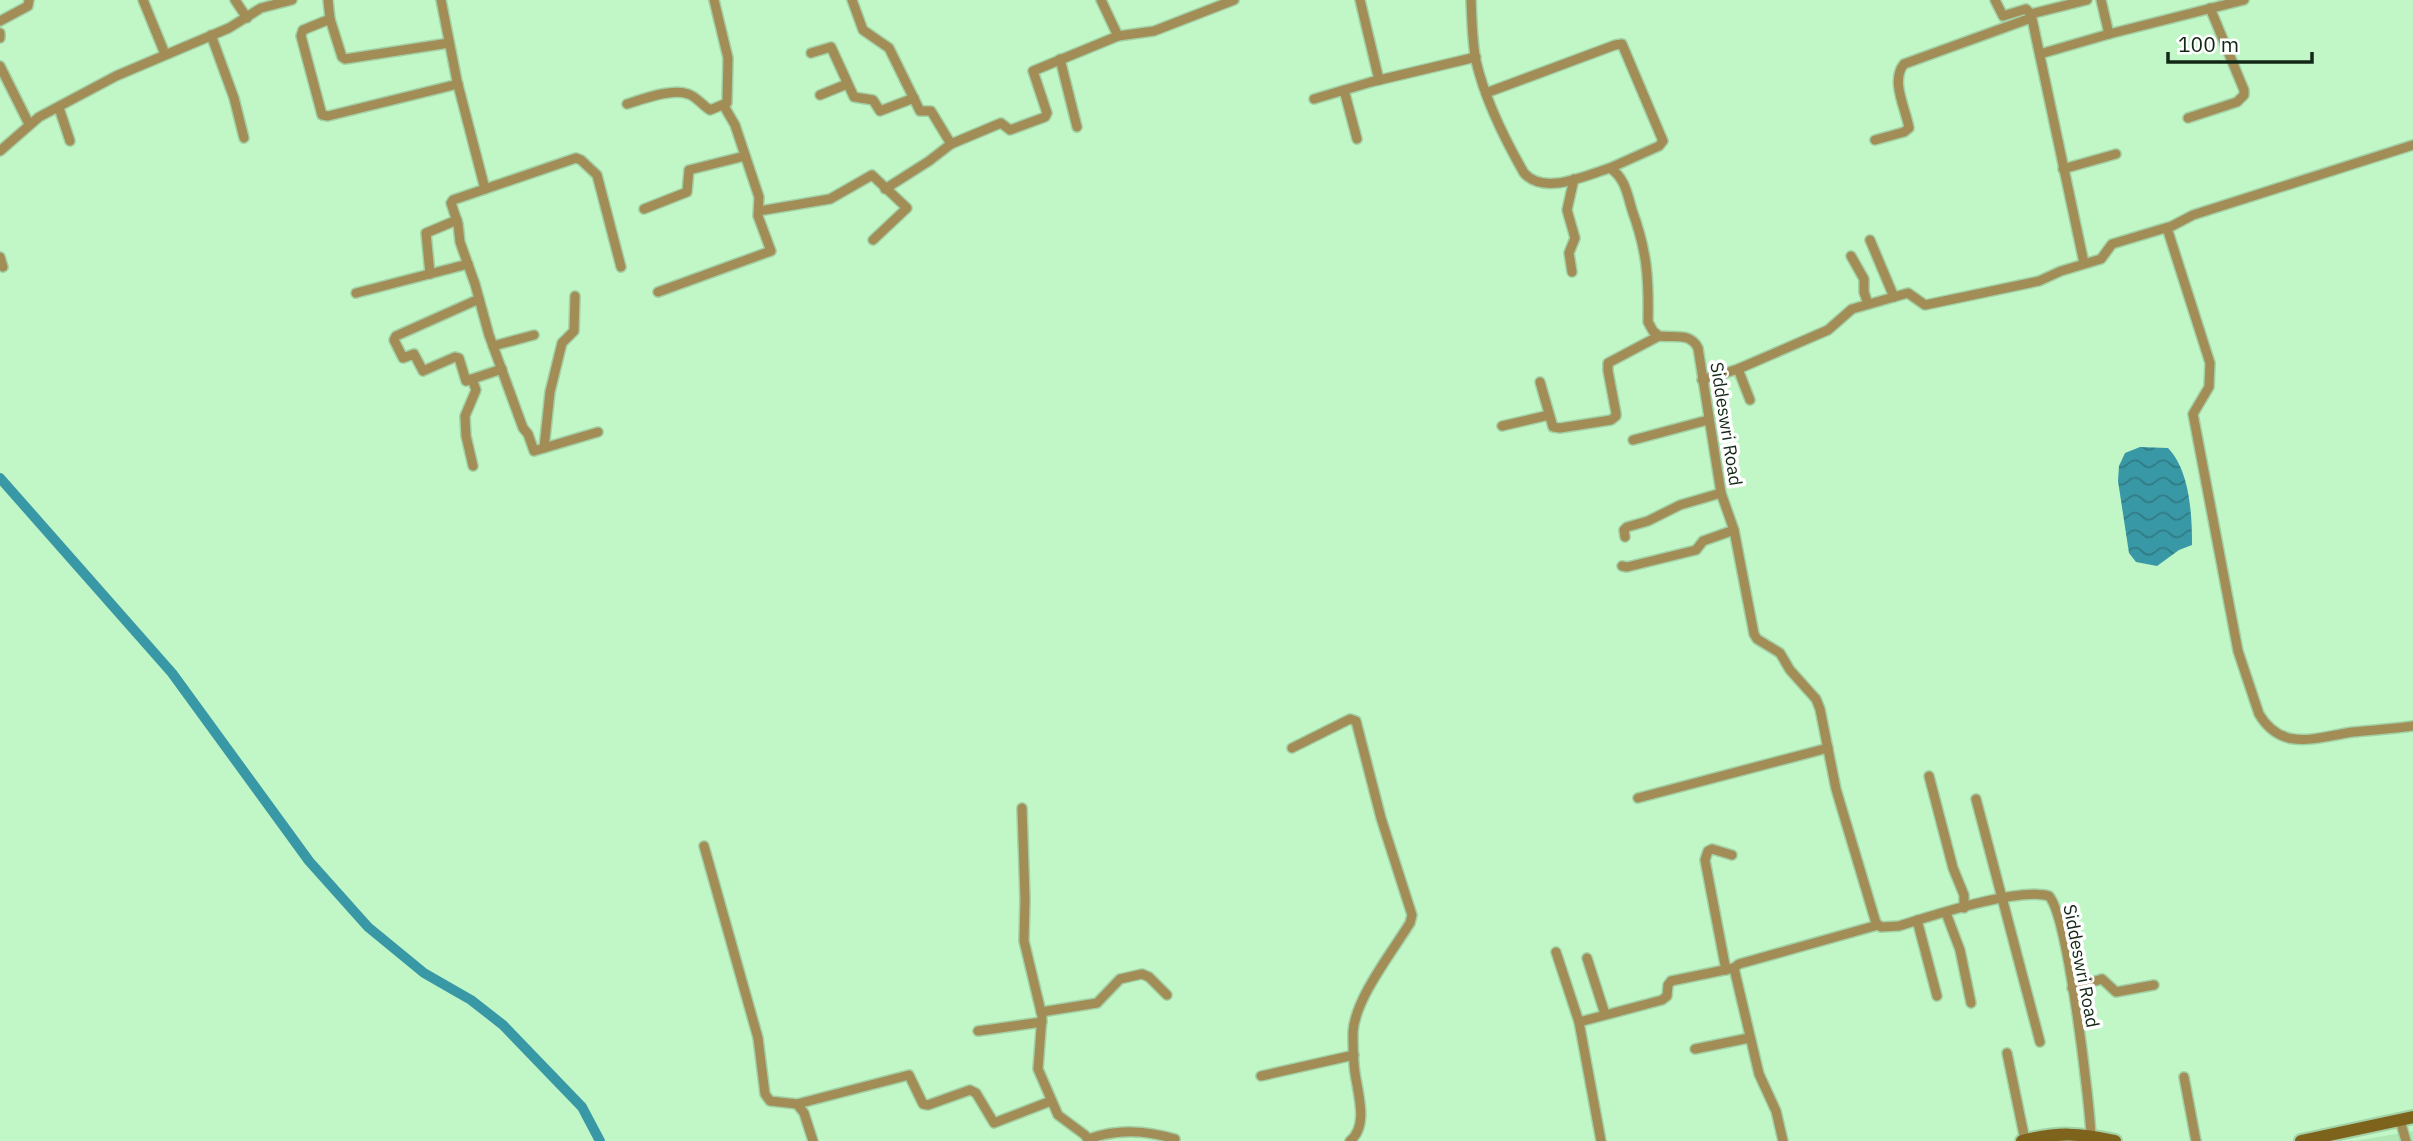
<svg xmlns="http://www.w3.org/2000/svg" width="2413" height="1141" viewBox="0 0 2413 1141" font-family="'IBM Plex Sans',sans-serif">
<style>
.built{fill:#afe8b4}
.water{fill:url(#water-waves)}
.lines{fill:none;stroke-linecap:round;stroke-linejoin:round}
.canal{stroke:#3998a5;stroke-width:10}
.street-casing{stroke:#a2d1a6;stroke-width:12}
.secondary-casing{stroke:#a2d1a6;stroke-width:16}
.street{stroke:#a38d57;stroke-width:9}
.secondary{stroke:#7d631b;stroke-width:12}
.labels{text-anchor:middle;stroke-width:7;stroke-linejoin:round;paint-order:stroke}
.street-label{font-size:18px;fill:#132716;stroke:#fff}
</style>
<defs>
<pattern id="water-waves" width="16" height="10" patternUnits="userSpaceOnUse" patternTransform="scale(1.75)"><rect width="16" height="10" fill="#3998a5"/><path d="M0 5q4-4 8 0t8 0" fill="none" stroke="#2f7c85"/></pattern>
</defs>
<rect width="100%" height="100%" fill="#c1f6c6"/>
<path class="built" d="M 2413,1131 L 2413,1141 L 2355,1141 Z"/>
<path class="water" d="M 2140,447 L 2168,448 C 2190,471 2192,514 2192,545 L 2179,550 L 2157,566 L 2136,562 L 2129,553 L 2118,481 L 2119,466 L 2125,453 Z"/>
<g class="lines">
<path class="canal" d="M 0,478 L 172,673 L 309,861 L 368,927 L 424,973 L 471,1000 L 503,1025 L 582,1107 L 600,1141"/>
<g class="street-casing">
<g id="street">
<path d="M 143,0 L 165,54"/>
<path d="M 235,0 L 247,18"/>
<path d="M 328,0 L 330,19 L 303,30 L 301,36 L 322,115 L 328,116 L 458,84"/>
<path d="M 441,0 L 457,81 L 485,189 L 453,200 L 451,203 L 458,224 L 460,242 L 475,284 L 489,335 L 523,428 L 528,434 L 534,451 L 598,432"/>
<path d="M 852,0 L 863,30 L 889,48 L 920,111 L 931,111 L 951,144 L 1001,123 L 1010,130 L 1045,117 L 1047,113 L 1033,71 L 1118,36"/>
<path d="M 1101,0 L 1118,36 L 1154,31 L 1234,0"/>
<path d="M 1360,0 L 1379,80"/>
<path d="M 1471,0 C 1472,20 1472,41 1476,61 C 1485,100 1504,138 1524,173 C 1544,196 1586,175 1610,168 C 1625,178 1627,193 1632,210 C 1647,251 1649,278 1648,322 L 1653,331 L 1659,336 C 1674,338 1690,332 1698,348 L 1721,493 L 1734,530 L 1754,634 L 1757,639 L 1780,653 L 1790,670 L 1816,699 L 1820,709 L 1836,789 L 1876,923 L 1881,927 L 1899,926 C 1931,916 2019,887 2049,896 C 2068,917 2089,1098 2091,1135"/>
<path d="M 1995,0 L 2003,16 L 2026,9 L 2031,14 L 2084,263"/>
<path d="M 2101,0 L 2109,34"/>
<path d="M 2031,14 L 2087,0"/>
<path d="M 330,19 L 342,57 L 345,59 L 449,43"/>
<path d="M 0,21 L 28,6 L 29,0"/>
<path d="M 0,33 L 0,38"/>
<path d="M 211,35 L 234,98 L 244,138"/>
<path d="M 811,53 L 831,47 L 854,97 L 873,100 L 880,111 L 914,98"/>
<path d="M 2040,54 L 2109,34 L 2244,0"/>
<path d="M 1060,59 L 1077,127"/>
<path d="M 0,66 L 29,124"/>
<path d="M 1344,90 L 1357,139"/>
<path d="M 1486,93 L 1615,45 L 1622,44 L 1663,141 L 1659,146 L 1610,168"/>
<path d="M 820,95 L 847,84"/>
<path d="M 1314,99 L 1371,82 L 1476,57"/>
<path d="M 627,104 C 643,99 672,88 688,94 C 696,96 703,106 710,110 L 727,103 L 728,58 L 714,0"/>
<path d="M 59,108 L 70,141"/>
<path d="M 2188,118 L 2237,102 L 2244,95 L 2244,90 L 2210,8"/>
<path d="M 1875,140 L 1904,132 L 1909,128 C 1906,109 1890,81 1904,64 L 2031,18"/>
<path d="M 0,151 L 39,117 L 116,76 L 229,28 L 261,8 L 292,0"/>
<path d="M 2063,169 L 2116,154"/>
<path d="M 485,189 L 576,158 L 581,160 L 597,175 L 621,267"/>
<path d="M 885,189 L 929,161 L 951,144"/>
<path d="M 644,209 L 687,192 L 689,170 L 745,156"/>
<path d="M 759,211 L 830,199 L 872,175 L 907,208 L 873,240"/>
<path d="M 2167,228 L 2210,363 L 2209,387 L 2193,414 L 2238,651 L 2259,714 C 2282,753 2317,737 2353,732 C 2373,730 2393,729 2413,726"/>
<path d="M 1870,240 L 1894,297"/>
<path d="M 1851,256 L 1864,279 L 1864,292 L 1868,304"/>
<path d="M 0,257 L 3,267"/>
<path d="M 1572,272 L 1569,253 L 1575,238 L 1567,210 L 1574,179"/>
<path d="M 430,274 L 426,233 L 457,220"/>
<path d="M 658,292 L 771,251 L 758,216 L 759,197 L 735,125 L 724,106"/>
<path d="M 356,293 L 468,264"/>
<path d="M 479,299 L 396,336 L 394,340 L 403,358 L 414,354 L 423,371 L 455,357 L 459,358 L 466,381 L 502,369"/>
<path d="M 493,346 L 534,335"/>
<path d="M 1738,369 L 1750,400"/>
<path d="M 472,379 L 476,390 L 465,416 L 466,436 L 473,466"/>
<path d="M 1702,380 L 1738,369 L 1828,330 L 1852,309 L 1908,293 L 1925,305 L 2039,281 L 2061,271 L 2101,259 L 2112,244 L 2172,226 L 2193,215 L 2413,145"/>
<path d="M 1540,382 L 1553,427 L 1560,428 L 1611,420 L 1616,416 L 1616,413 L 1608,371 L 1608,363 L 1659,336"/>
<path d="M 1502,426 L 1549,415"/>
<path d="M 1633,440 L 1708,420"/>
<path d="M 544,448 L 550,392 L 562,343 L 574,331 L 575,296"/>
<path d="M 1625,537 L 1624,530 L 1627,527 L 1648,521 L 1680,505 L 1721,493"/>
<path d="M 1622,566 L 1627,567 L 1696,550 L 1703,541 L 1734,530"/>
<path d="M 1292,748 L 1350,719 L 1356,721 L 1381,818 L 1412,915 L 1410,923 C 1392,952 1355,999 1353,1032 C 1353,1042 1353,1054 1354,1064 C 1355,1087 1371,1124 1350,1141"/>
<path d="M 1929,776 L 1953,868 L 1964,895 L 1964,908"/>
<path d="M 1638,798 L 1828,748"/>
<path d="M 1976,799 L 2040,1042"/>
<path d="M 1022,808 L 1025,899 L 1024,941 L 1042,1016 L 1038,1069 L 1058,1115 L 1085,1135 L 1089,1141"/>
<path d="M 704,846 L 758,1038 L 765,1094 L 770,1101 L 797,1104 L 804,1113 L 813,1141"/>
<path d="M 1946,913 L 1960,950 L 1971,1003"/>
<path d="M 1917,920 L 1937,996"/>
<path d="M 1556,952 L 1579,1022"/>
<path d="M 1587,958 L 1605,1014"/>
<path d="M 1726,970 L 1705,860 L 1708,851 L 1712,849 L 1732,855"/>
<path d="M 2072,988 L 2102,979 L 2116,992 L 2154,985"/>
<path d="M 1041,1012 L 1097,1003 L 1120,979 L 1142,974 L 1149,977 L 1167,995"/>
<path d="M 978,1031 L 1042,1022"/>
<path d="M 1695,1049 L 1749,1038"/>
<path d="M 2007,1053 L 2025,1140"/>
<path d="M 1261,1076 L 1354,1055"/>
<path d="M 2184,1077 L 2196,1141"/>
<path d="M 797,1104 L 909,1075 L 923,1104 L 928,1105 L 970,1090 L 976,1093 L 994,1123 L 1051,1101"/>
<path d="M 2400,1120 L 2406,1141"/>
<path d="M 1088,1139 C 1118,1129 1145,1130 1175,1139"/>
<path d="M 1601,1141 L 1579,1022 L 1662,1000 L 1667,996 L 1668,985 L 1671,981 L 1734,968"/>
<path d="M 1783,1141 L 1776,1111 L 1759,1074 L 1734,968 L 1739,964 L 1878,925"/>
</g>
</g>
<g class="secondary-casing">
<g id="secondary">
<path d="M 2022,1141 C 2057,1132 2080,1133 2115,1141"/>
<path d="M 2301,1141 L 2413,1117"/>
</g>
</g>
<use href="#street" class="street"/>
<use href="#secondary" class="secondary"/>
</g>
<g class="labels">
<g class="street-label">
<text transform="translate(1726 424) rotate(81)" y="6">Siddeswri Road</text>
<text transform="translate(2081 966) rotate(79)" y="6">Siddeswri Road</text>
</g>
</g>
<path d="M2168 52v10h144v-10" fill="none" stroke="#132716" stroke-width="3.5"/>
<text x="2178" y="52" font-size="21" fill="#132716" stroke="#ffffff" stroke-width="5" paint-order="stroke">100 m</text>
</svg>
